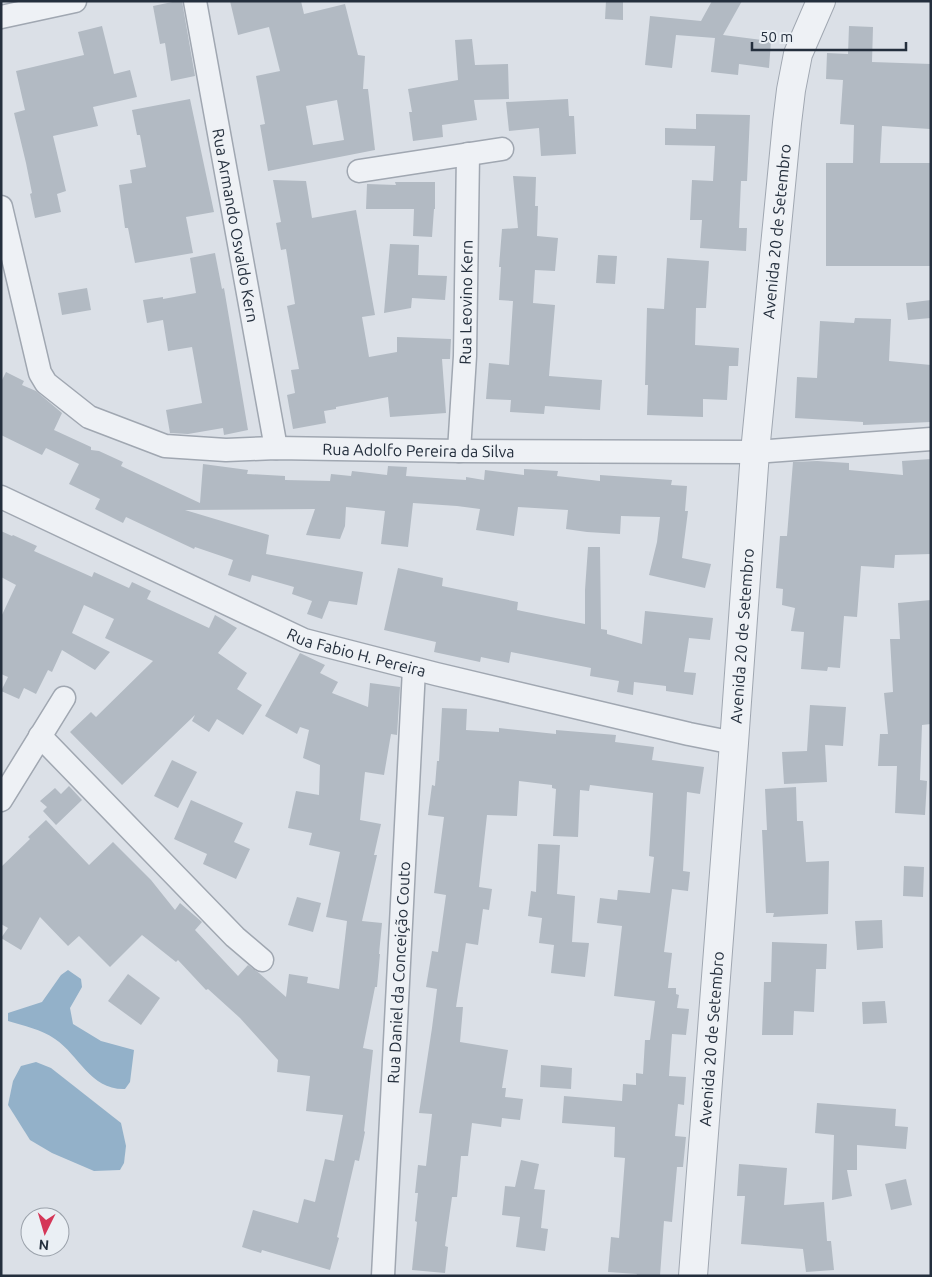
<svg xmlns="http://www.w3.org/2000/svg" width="932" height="1277" viewBox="0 0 932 1277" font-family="Ubuntu,sans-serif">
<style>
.water{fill:#93b1c9}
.building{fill:#b2bac3;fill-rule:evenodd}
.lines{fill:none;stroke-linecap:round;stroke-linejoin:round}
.minor-casing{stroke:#a0a7b1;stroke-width:25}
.tertiary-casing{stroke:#a0a7b1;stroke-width:30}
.minor{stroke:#eef1f5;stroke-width:22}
.tertiary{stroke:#eef1f5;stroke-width:28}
.labels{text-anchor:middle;stroke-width:4;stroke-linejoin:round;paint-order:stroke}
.street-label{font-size:16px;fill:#242f3d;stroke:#eaeff4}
</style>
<rect width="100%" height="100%" fill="#dbe0e7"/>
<g class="water">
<path d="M 68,970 L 81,979 L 82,987 L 70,1008 L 73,1024 L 101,1041 L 134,1050 L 130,1082 L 125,1089 C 90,1090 80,1056 55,1039 C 41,1029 24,1026 8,1021 L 8,1013 L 42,1002 L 61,975 Z"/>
<path d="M 36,1062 L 51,1068 L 121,1123 L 126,1146 L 124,1163 L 120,1170 L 94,1171 L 52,1153 L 30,1140 L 8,1105 L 13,1081 L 21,1066 Z"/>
</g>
<g class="building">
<path d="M 177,1 L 182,1 L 195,76 L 171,81 L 165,43 L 160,44 L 153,6 Z"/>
<path d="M 230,1 L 301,1 L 304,14 L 345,4 L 358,55 L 365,56 L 363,89 L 368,89 L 375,150 L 268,171 L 260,125 L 265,124 L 256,76 L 280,71 L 269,27 L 238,35 ZM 337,100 L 344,140 L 313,145 L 306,106 Z"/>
<path d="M 606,1 L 623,1 L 623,20 L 605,19 Z"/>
<path d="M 712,1 L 742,1 L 723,35 L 771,41 L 769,68 L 739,64 L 738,75 L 711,72 L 715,38 L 676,35 L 672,68 L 645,65 L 650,16 L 701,21 Z"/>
<path d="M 102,26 L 114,74 L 130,70 L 137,97 L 93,107 L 98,126 L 53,136 L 66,191 L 57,194 L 61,212 L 35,218 L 30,194 L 32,193 L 26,163 L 14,113 L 25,110 L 16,71 L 84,55 L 78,32 Z"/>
<path d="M 849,26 L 873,27 L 872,62 L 931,64 L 930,129 L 882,126 L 880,163 L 931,163 L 931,266 L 826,266 L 826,163 L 853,163 L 854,125 L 840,124 L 843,80 L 826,79 L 827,53 L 848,54 Z"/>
<path d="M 472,39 L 475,65 L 508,64 L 509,99 L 474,100 L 477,120 L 442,125 L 443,137 L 413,141 L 409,112 L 412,112 L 408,89 L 458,80 L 455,40 Z"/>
<path d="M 190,99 L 214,212 L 186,217 L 193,253 L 135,263 L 128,228 L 125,228 L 119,185 L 132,183 L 130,170 L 146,167 L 140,135 L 137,135 L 132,110 Z"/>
<path d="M 568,99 L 569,116 L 574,116 L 576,154 L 541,156 L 539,128 L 509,131 L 506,102 Z"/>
<path d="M 696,114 L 750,115 L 747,181 L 741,181 L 739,228 L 747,228 L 746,251 L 700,248 L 702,220 L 690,220 L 692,180 L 713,181 L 715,146 L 665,145 L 665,128 L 696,129 Z"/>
<path d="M 513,176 L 536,177 L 535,206 L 538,206 L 537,236 L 558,238 L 555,271 L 535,270 L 533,303 L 555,305 L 549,376 L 602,380 L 600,410 L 545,406 L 544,414 L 510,412 L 511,400 L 486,399 L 489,363 L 509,365 L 513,301 L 499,300 L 501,267 L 499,267 L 502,229 L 518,228 Z"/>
<path d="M 273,180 L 306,181 L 312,218 L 356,210 L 375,315 L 362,317 L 369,357 L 397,352 L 397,337 L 451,339 L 450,359 L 442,359 L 446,413 L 390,417 L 388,397 L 336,407 L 336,409 L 324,411 L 326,423 L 293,429 L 287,395 L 295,393 L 291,370 L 299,369 L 287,306 L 295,304 L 286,249 L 281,250 L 276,223 L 281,222 Z"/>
<path d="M 395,182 L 435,182 L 435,209 L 434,209 L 432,237 L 413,236 L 414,209 L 366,209 L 367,184 L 396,185 Z"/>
<path d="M 390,244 L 419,245 L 418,275 L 447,276 L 445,300 L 412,298 L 411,308 L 384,313 Z"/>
<path d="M 215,253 L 222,289 L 224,288 L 248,430 L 224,435 L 223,428 L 188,434 L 170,433 L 166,410 L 202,403 L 192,347 L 168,351 L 163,320 L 147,323 L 143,300 L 163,297 L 163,299 L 196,293 L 190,258 Z"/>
<path d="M 598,255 L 617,256 L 615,284 L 596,283 Z"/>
<path d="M 667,258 L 709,261 L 706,308 L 696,308 L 695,345 L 739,348 L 738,366 L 729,366 L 727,400 L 703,399 L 703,417 L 647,415 L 648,385 L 645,385 L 647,308 L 664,309 Z"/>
<path d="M 87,288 L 91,310 L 62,315 L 58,293 Z"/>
<path d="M 931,300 L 931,318 L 908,320 L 906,303 Z"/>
<path d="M 855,318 L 891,319 L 889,361 L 931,365 L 931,422 L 863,425 L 863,422 L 795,418 L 797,377 L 817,378 L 820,321 L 854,323 Z"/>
<path d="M 6,372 L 24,381 L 22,385 L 36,391 L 62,413 L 54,430 L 91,447 L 91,450 L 99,451 L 123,462 L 121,466 L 200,503 L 203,464 L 248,470 L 247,474 L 285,476 L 285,480 L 330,481 L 331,474 L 351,476 L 352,471 L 387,475 L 388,466 L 407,467 L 406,476 L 466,480 L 466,477 L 484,480 L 485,470 L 524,475 L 524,469 L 558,471 L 557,476 L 600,481 L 600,475 L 672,480 L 671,485 L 687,486 L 685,511 L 688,511 L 682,558 L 711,564 L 705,588 L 649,575 L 657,542 L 660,517 L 621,516 L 620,534 L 587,532 L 566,529 L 568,510 L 518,507 L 514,536 L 476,530 L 480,509 L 457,506 L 413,503 L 408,547 L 381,544 L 385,511 L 346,507 L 345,526 L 340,539 L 306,535 L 315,509 L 185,510 L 269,535 L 266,554 L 363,572 L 357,605 L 329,601 L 322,619 L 307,614 L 312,601 L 292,594 L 294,587 L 252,575 L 250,582 L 228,575 L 233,560 L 195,547 L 194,549 L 126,517 L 123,523 L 95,509 L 100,499 L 69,484 L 79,464 L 46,448 L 42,455 L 1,435 L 1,382 Z"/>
<path d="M 931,459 L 931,554 L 895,555 L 894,568 L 861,566 L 857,617 L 844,616 L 840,668 L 828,667 L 827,671 L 801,669 L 804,632 L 791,631 L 795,608 L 782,605 L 783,589 L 776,588 L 780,536 L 787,536 L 793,462 L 817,461 L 849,463 L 849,470 L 903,475 L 902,461 Z"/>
<path d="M 1,531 L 12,536 L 13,535 L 37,546 L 34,551 L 92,577 L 94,572 L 129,588 L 132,582 L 151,591 L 147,599 L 209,628 L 215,615 L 237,628 L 218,653 L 247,673 L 237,689 L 262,705 L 243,735 L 217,719 L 209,732 L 192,721 L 195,715 L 122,785 L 70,732 L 91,712 L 96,717 L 153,661 L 105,638 L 114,619 L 84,605 L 72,633 L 110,652 L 95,670 L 62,650 L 52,672 L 48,670 L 36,694 L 24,688 L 19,699 L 1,691 L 8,677 L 1,674 L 1,617 L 16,585 L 1,577 Z"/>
<path d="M 588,547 L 600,547 L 601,629 L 607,630 L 607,634 L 642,644 L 645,611 L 713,618 L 710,640 L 689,638 L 684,672 L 696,673 L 693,695 L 666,691 L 666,686 L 634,682 L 633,695 L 617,692 L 619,681 L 590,676 L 591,668 L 511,652 L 509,663 L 481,657 L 480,662 L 434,652 L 436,642 L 384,630 L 398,568 L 443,578 L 442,586 L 518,602 L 517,610 L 585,624 L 585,590 Z"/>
<path d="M 931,600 L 931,724 L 922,725 L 920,780 L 927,781 L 925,815 L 895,813 L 897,766 L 878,766 L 880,734 L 888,734 L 884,693 L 893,692 L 890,639 L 900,639 L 898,603 Z"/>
<path d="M 300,653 L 325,665 L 320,673 L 338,682 L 332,693 L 368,707 L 370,683 L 400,687 L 397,735 L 391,734 L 384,775 L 365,772 L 360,820 L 381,824 L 374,855 L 377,855 L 362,921 L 382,923 L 379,954 L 380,954 L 377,987 L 375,987 L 363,1048 L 373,1050 L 364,1131 L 365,1132 L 359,1161 L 355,1160 L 337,1237 L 339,1238 L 330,1270 L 262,1250 L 261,1253 L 242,1247 L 253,1210 L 298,1223 L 304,1199 L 315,1202 L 325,1159 L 334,1161 L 343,1115 L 306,1111 L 310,1076 L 277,1072 L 278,1060 L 240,1018 L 208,989 L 206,990 L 178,960 L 176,962 L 142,935 L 110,967 L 79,936 L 68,946 L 40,917 L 21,950 L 1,938 L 8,928 L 1,924 L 1,867 L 30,839 L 28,837 L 46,820 L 89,865 L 113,842 L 151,880 L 175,910 L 180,903 L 202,922 L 195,930 L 238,976 L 248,965 L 259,973 L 286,997 L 289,974 L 308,977 L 307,983 L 339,989 L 347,921 L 326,917 L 340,852 L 309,845 L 312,833 L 288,828 L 296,791 L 319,795 L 320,765 L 303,758 L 309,730 L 300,727 L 297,734 L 265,716 Z"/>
<path d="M 810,705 L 846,707 L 843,746 L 825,745 L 827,782 L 784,784 L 782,752 L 807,751 Z"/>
<path d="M 442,708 L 467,709 L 466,730 L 499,732 L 499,728 L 556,734 L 556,730 L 616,735 L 615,742 L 654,747 L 652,760 L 704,767 L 700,794 L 687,792 L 683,871 L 690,872 L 688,891 L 672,889 L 664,952 L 672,953 L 668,988 L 676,988 L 676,994 L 679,995 L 677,1008 L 689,1009 L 686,1035 L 672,1034 L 669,1076 L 686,1077 L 684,1105 L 678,1104 L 675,1136 L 686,1137 L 683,1167 L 677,1167 L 672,1222 L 664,1221 L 660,1276 L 636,1276 L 637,1274 L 608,1272 L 611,1237 L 619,1238 L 625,1158 L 614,1157 L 615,1127 L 562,1123 L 564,1096 L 622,1101 L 623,1084 L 636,1085 L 636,1073 L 643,1074 L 645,1040 L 650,1040 L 655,1001 L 614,996 L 622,926 L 597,923 L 600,898 L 617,900 L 618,890 L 650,893 L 654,857 L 649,856 L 653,793 L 590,785 L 589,791 L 580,790 L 578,837 L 553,836 L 556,789 L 552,788 L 552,785 L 519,781 L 517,816 L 487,815 L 479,887 L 492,889 L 489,910 L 483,909 L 478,945 L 466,943 L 456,1007 L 463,1007 L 460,1042 L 508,1050 L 502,1088 L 506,1088 L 505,1097 L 523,1099 L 520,1120 L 502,1118 L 501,1127 L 472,1123 L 468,1156 L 461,1156 L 457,1197 L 452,1197 L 445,1246 L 448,1247 L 445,1273 L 412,1270 L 417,1222 L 415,1221 L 418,1193 L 415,1193 L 418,1165 L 426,1166 L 432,1114 L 419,1113 L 432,1028 L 437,989 L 426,987 L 432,951 L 438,952 L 446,895 L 434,893 L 444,817 L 428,815 L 432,785 L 435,786 L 437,761 L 439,761 Z"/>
<path d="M 172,760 L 197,772 L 178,808 L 154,796 Z"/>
<path d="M 69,786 L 82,800 L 56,825 L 43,811 L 47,807 L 40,801 L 55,788 L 61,794 Z"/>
<path d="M 796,787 L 797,821 L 803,821 L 806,862 L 829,861 L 828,914 L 773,917 L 774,913 L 766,913 L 765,892 L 762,830 L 767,830 L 765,789 Z"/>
<path d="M 191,800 L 243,823 L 234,842 L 250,849 L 236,879 L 203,864 L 207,854 L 174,839 Z"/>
<path d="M 538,844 L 560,845 L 557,894 L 575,896 L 572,942 L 589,943 L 585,977 L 551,973 L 554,945 L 539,943 L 542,918 L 528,916 L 531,891 L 536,892 Z"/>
<path d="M 904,866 L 924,867 L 923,897 L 903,896 Z"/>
<path d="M 297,897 L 321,903 L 313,932 L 288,925 Z"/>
<path d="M 882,920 L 883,948 L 857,950 L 855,921 Z"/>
<path d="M 772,942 L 827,944 L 826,969 L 816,969 L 814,1012 L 794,1011 L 793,1035 L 762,1035 L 764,982 L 771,982 Z"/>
<path d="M 128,974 L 160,998 L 141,1025 L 108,1001 Z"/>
<path d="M 885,1001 L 887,1023 L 863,1024 L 862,1002 Z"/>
<path d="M 541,1065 L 572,1068 L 571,1089 L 540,1087 Z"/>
<path d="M 817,1103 L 896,1109 L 895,1126 L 908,1127 L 906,1149 L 857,1145 L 857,1170 L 847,1170 L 852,1196 L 832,1200 L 834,1135 L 815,1133 Z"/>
<path d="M 521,1160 L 539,1164 L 534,1189 L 545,1190 L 541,1228 L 548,1229 L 545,1251 L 516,1247 L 520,1217 L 502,1215 L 505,1186 L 515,1187 Z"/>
<path d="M 739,1164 L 787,1168 L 784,1205 L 824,1202 L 827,1241 L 831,1241 L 834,1270 L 806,1272 L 803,1249 L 741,1244 L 745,1196 L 737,1196 Z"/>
<path d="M 906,1179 L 912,1205 L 891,1210 L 885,1184 Z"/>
</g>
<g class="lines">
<g class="minor-casing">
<g id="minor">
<path id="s1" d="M 195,1 L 276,448"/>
<path d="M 1,17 L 75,1"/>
<path d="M 359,171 L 502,149"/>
<path id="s2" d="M 1,207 L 40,373 L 46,383 L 89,417 L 165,446 L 226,450 L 276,448 L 459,451 L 755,452 L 931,439"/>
<path id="s3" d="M 459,451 L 465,356 L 468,154"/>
<path id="s4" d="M 1,497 L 304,640 L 436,674 L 689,734 L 734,743"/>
<path d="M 40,736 L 235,937 L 262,960"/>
<path d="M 1,800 L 64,698"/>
<path id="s5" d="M 383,1276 L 414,669"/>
</g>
</g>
<g class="tertiary-casing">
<g id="tertiary">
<path id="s6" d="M 693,1276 L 734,743 L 755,452 L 787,123 L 791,90 L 798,54 L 821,1"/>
</g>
</g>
<use href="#minor" class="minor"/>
<use href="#tertiary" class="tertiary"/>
</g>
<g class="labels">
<g class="street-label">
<text dy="6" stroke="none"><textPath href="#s1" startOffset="228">Rua Armando Osvaldo Kern</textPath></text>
<text dy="6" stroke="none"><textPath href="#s6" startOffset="1048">Avenida 20 de Setembro</textPath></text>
<text dy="6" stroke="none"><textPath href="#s3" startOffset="149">Rua Leovino Kern</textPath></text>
<text dy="6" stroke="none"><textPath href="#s2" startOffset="572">Rua Adolfo Pereira da Silva</textPath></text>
<text dy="6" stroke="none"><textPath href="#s6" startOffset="642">Avenida 20 de Setembro</textPath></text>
<text dy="6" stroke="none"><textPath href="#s4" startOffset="389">Rua Fabio H. Pereira</textPath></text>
<text dy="6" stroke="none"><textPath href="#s5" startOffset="304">Rua Daniel da Conceição Couto</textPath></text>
<text dy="6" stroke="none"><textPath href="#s6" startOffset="238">Avenida 20 de Setembro</textPath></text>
</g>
</g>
<rect width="932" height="1277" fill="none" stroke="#242f3d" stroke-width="5"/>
<g transform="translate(45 1232) rotate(185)"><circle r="24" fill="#eaeff4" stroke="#9ba2ab"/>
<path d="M0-4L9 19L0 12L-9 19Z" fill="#d53758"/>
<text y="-8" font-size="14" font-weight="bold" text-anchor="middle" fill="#242f3d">N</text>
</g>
<path d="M752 42v8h154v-8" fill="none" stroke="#242f3d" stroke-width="2.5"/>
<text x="760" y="42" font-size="15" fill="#242f3d" stroke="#eaeff4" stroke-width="4" paint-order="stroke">50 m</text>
</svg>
